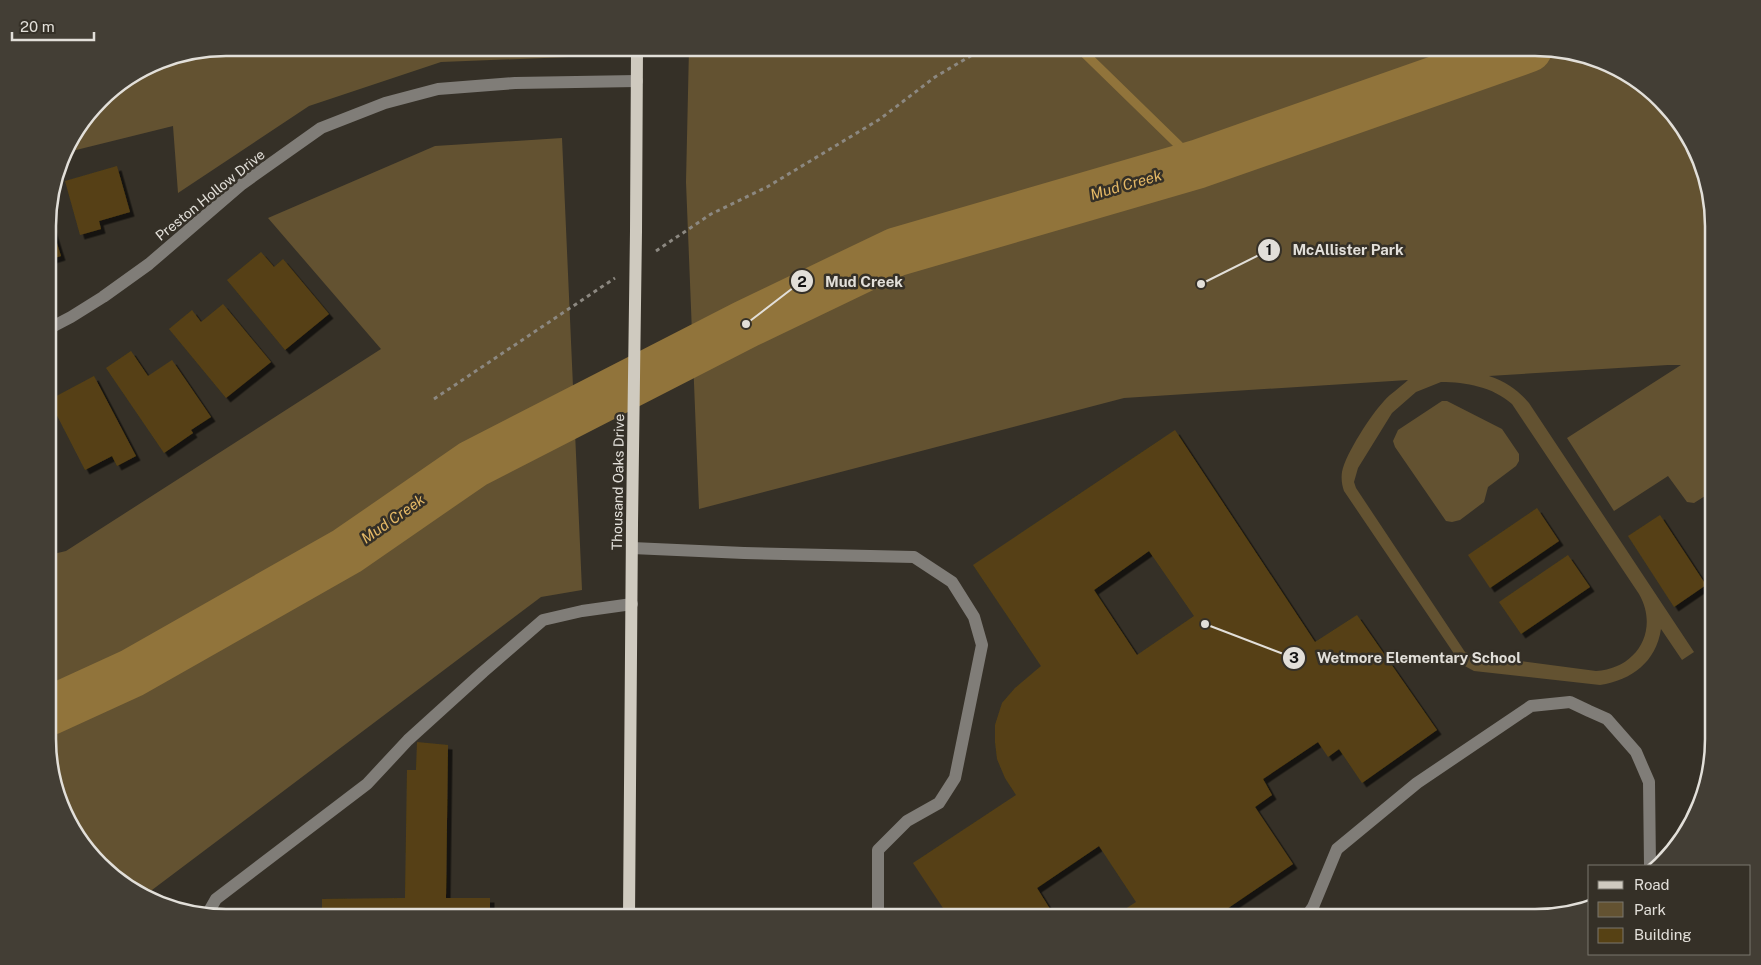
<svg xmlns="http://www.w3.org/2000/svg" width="1761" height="965" viewBox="0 0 1761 965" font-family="'Public Sans',sans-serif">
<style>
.green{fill:#635231;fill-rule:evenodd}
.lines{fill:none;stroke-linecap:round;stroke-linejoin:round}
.stream{stroke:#91743b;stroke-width:9}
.river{stroke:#91743b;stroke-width:49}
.building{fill:#564114;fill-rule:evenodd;filter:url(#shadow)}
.path{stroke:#8c8881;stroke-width:3;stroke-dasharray:4 4;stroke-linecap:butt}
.minor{stroke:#807d78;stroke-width:12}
.major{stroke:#cfcabf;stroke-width:12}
.major-bridge{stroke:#cfcabf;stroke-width:12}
.labels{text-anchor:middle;stroke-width:5;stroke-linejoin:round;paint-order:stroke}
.street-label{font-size:14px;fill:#e2dfd9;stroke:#353027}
.water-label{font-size:15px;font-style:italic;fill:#e5b966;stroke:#353027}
.rim{fill:none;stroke:#e2dfd9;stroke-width:2.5}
.leader{fill:none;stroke:#e2dfd9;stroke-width:2}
.callout-dot{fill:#e2dfd9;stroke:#353027;stroke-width:2}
.mark-label{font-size:15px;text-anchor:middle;font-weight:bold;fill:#111}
.callout-label{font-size:15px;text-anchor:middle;font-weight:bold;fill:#e2dfd9;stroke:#353027;stroke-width:5;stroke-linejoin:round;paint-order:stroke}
</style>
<defs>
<filter id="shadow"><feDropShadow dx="4.5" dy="4.5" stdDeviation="0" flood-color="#0009"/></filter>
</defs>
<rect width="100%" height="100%" fill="#353027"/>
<g class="green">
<path d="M 227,48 L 579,48 L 569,57 L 441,62 L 309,106 L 178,193 L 173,126 L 64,153 L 66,148 L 108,92 L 158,61 Z"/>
<path d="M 689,48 L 1534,48 L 1614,66 L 1683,127 L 1712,204 L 1713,491 L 1694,503 L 1687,502 L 1668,476 L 1614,511 L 1567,438 L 1681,365 L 1668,365 L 1489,376 C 1506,382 1517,389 1529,403 L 1694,652 L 1682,660 L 1661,629 C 1656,662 1632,680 1600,685 L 1474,671 L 1461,664 L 1344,491 C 1342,485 1341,479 1342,472 C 1346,453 1371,415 1384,401 C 1391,393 1401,387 1408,380 L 1124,398 L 699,509 L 686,182 ZM 1441,382 C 1466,382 1493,387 1512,404 L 1639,594 C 1660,631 1636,669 1596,671 L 1474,655 L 1465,652 L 1356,488 L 1354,482 L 1358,468 L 1392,413 L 1416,392 Z"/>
<path d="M 562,138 L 582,590 L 541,597 L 144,896 L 84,847 L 49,762 L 49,555 L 66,551 L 381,349 L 268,218 L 435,146 Z"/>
<path d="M 1442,401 L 1447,401 L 1502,429 L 1519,454 L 1519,461 L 1516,466 L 1488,487 L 1484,502 L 1460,520 L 1452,522 L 1446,521 L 1395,447 L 1393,441 L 1398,430 Z"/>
</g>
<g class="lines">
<path class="stream" d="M 1079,48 L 1198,164"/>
<path class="river" d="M 49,711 L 132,673 L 347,551 L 473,464 L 746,324 L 896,252 L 1198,164 L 1528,48"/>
</g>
<g class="building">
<path d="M 117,166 L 130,212 L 99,221 L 101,229 L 80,235 L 65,181 Z"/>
<path d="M 48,215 L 61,256 L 48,260 Z"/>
<path d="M 261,252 L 274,267 L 283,259 L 329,314 L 285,350 L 227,280 Z"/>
<path d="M 223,304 L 271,362 L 226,398 L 169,329 L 192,310 L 201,322 Z"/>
<path d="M 131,351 L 148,376 L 172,360 L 211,417 L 191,430 L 193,433 L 164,453 L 106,368 Z"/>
<path d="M 94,376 L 136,456 L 117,466 L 112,456 L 85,470 L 49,400 Z"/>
<path d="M 1175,430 L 1315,642 L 1357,615 L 1437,730 L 1362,783 L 1339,749 L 1328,757 L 1318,742 L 1263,779 L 1272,795 L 1255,807 L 1293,864 L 1215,917 L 1113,917 L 1136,902 L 1099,846 L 1037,888 L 1055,917 L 949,917 L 913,863 L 1016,795 L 1005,778 L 997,759 L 995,742 L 995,725 L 1002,703 L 1015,688 L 1041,666 L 973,565 ZM 1149,551 L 1194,616 L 1137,655 L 1094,590 Z"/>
<path d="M 1537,508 L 1559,541 L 1490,588 L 1468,555 Z"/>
<path d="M 1660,515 L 1706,585 L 1674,607 L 1628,536 Z"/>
<path d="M 1568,555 L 1590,587 L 1521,634 L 1499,602 Z"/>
<path d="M 417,742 L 448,745 L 446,898 L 490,898 L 490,917 L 322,917 L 322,899 L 405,898 L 407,770 L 416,770 Z"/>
</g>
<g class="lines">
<g class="path">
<path d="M 656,251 L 711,214 L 767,187 L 880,119 L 935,77 L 984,48"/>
<path d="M 434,399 L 615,278"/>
</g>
<g class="minor">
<path d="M 48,329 L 71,317 L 103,297 L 149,264 L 242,184 L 321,128 L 385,103 L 438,89 L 515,83 L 637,81"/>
<path d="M 632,548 L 744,553 L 914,557 L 952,582 L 974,617 L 982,645 L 955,778 L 939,803 L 907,821 L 878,850 L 878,917"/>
<path d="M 208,913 L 216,899 L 367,784 L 408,740 L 483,672 L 543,620 L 582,611 L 632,604"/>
<path d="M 1306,917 L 1313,907 L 1337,849 L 1417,783 L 1531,706 L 1570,702 L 1589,711 L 1607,719 L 1636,752 L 1649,782 L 1650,866"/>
</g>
<g class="major">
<path d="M 636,231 L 637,48"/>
<path d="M 629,917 L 632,524"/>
</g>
<path class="major-bridge" d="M 632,524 L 636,231"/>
</g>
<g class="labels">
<g class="street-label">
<text transform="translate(210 195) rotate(-39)" y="5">Preston Hollow Drive</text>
<text transform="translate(618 482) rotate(-89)" y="5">Thousand Oaks Drive</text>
</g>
<g class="water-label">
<text transform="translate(1126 185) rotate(-16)" y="5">Mud Creek</text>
<text transform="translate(393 519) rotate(-35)" y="5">Mud Creek</text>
</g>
</g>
<path d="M0 0H1761V965H0ZM226 56H1535A170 170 0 0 1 1705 226V739A170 170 0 0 1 1535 909H226A170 170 0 0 1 56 739V226A170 170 0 0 1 226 56Z" fill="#433e35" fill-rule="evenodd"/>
<path class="rim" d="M226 56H1535A170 170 0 0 1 1705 226V739A170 170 0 0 1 1535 909H226A170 170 0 0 1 56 739V226A170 170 0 0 1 226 56Z"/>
<path class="leader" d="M1201 284L1269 250M746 324L802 281M1205 624L1294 658"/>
<g class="callout-dot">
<circle cx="1201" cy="284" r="5"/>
<circle cx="746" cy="324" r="5"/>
<circle cx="1205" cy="624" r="5"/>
<circle cx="1269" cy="250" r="12"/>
<circle cx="802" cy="281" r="12"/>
<circle cx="1294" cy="658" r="12"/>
</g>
<g class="mark-label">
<text x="1269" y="255">1</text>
<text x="802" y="287">2</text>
<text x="1294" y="663">3</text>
</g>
<g class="callout-label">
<text x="1348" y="255">McAllister Park</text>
<text x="864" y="287">Mud Creek</text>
<text x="1419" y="663">Wetmore Elementary School</text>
</g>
<rect x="1588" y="865" width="162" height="90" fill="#353027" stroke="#7a766e"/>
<rect x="1598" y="881" width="25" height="8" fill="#cfcabf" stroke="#7a766e"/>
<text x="1634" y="890" font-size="15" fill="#e2dfd9">Road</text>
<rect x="1598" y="902" width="25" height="15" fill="#635231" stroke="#7a766e"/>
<text x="1634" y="915" font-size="15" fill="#e2dfd9">Park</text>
<rect x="1598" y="928" width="25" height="15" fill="#564114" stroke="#7a766e"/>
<text x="1634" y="940" font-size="15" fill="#e2dfd9">Building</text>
<path d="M12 32v8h82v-8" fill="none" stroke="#e2dfd9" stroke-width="2.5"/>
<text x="20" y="32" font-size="15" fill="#e2dfd9" stroke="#353027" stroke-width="4" paint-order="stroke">20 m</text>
</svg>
